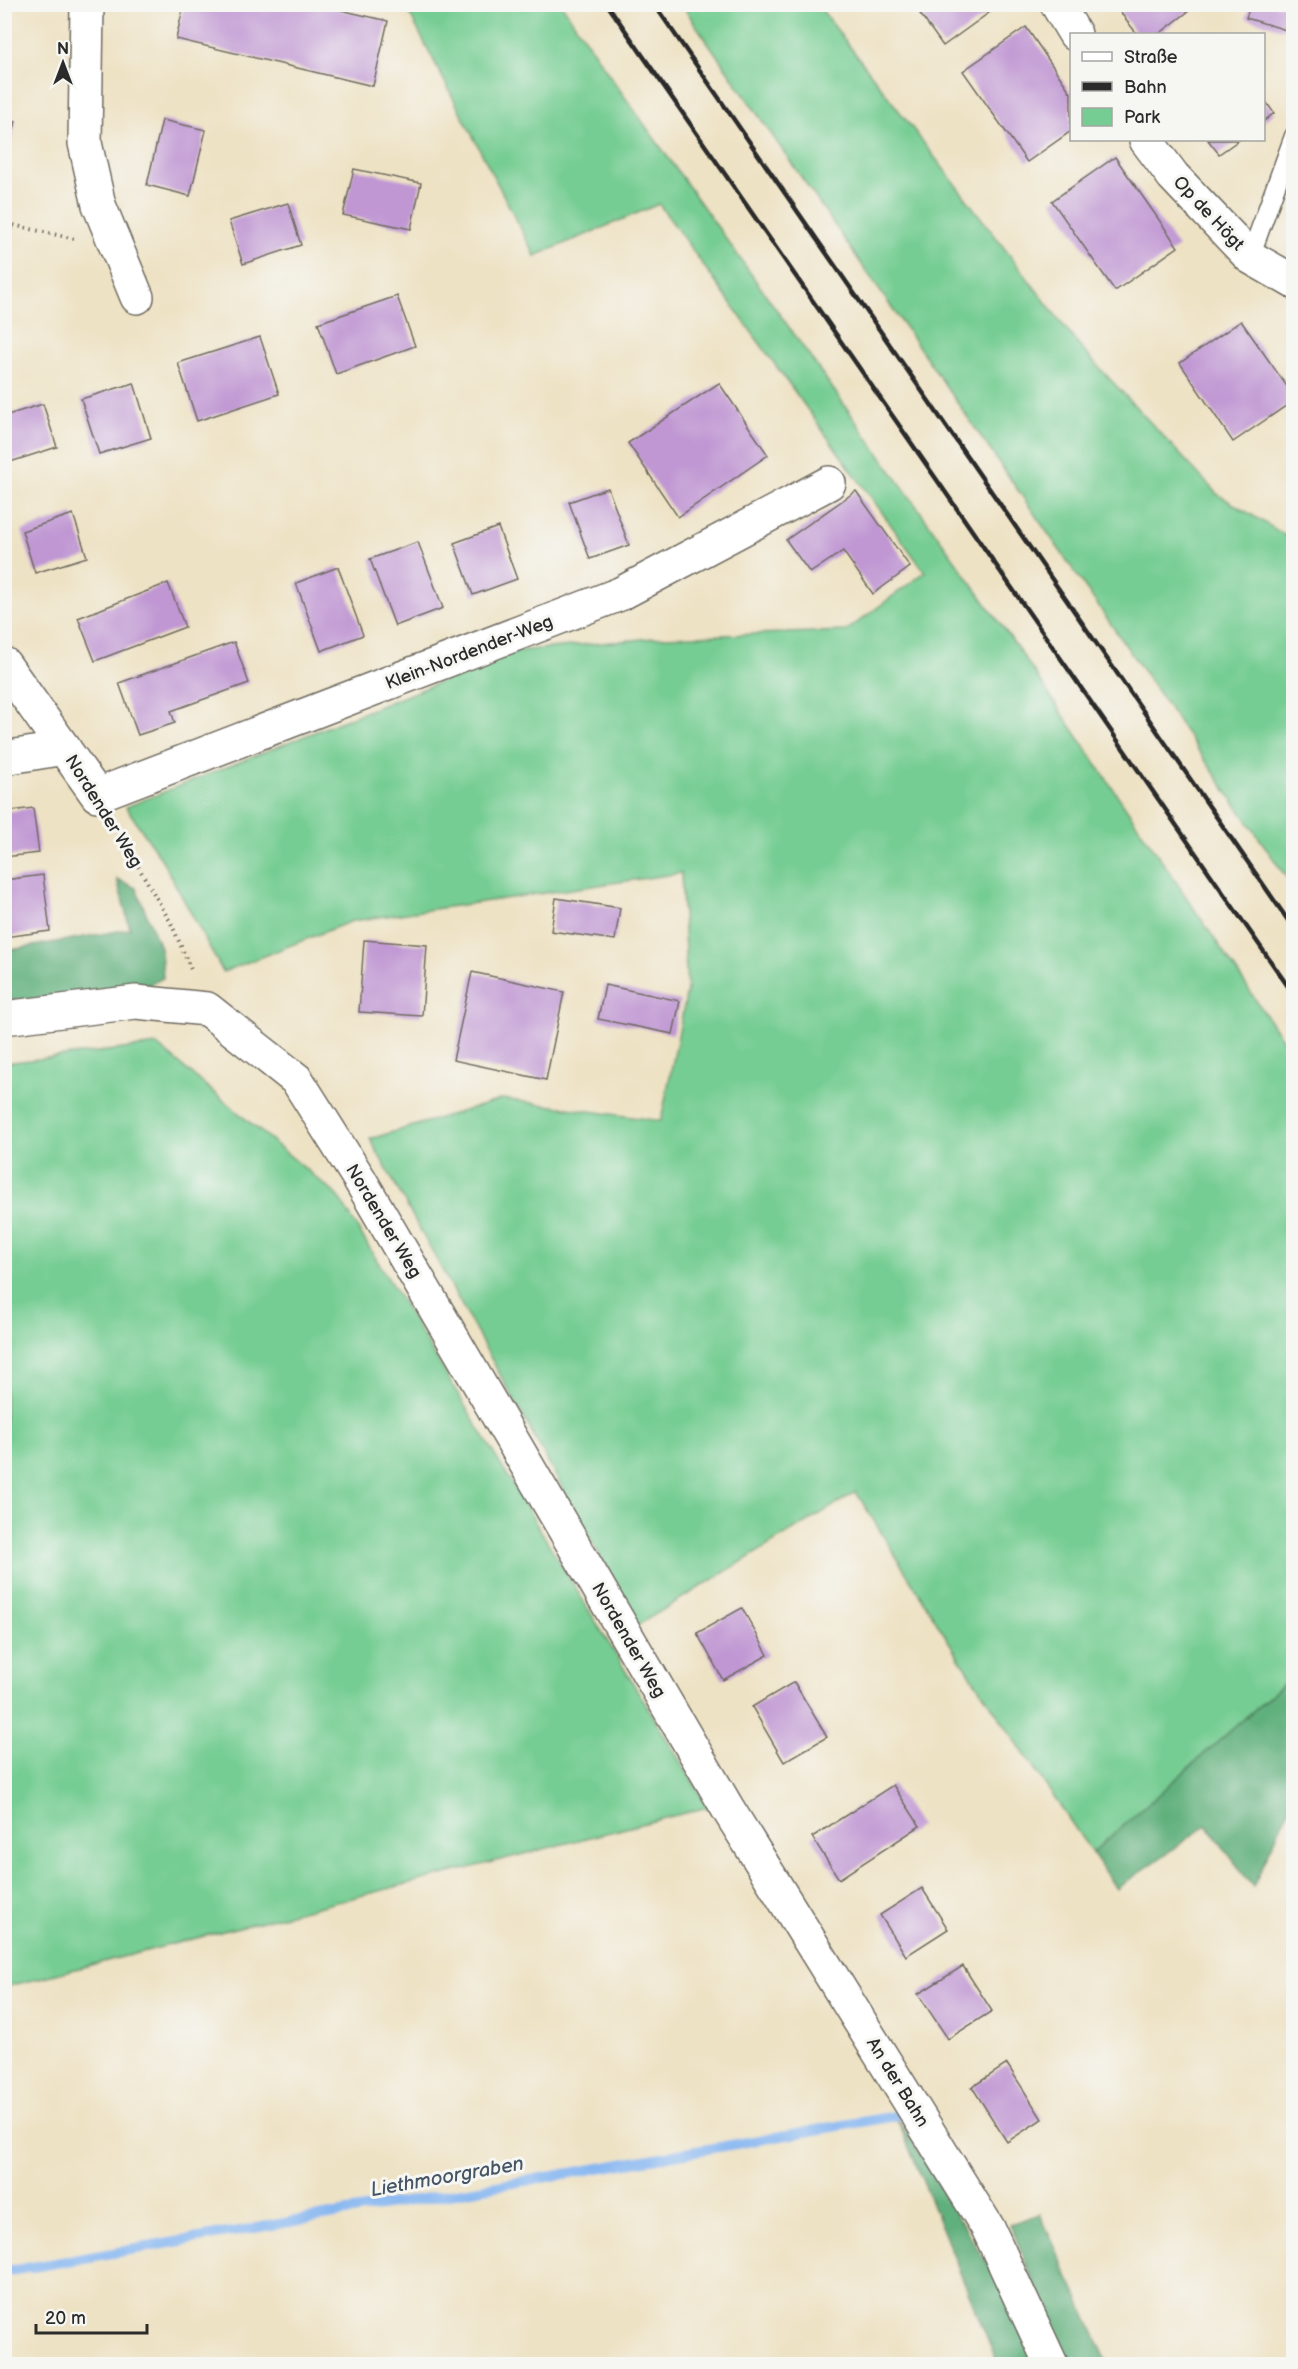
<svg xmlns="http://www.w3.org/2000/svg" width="1298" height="2369" viewBox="0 0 1298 2369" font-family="'Balsamiq Sans',sans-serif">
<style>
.green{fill:#76cd93;stroke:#507c5f;stroke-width:1.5}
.forest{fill:#60b07d;stroke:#466e54;stroke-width:1.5}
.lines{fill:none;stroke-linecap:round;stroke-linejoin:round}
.stream{stroke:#85b6f1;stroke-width:10}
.building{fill:#c097d3}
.lane-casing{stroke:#6f6b61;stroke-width:21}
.street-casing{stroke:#6f6b61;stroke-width:36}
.path{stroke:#6f6b61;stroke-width:4;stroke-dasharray:1.5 4.5;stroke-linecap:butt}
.lane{stroke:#fff;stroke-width:18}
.street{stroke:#fff;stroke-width:33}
.rail{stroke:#2b2b2b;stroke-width:4.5}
.labels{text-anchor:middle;stroke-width:6;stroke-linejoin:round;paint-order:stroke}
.street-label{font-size:18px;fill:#2b2b2b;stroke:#f6f6f2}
.water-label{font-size:20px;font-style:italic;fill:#465566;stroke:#f6f6f2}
</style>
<rect width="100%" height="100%" fill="#f6f6f2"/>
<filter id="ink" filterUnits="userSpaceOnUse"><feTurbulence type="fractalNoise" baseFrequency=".0167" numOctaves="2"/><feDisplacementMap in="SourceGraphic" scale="12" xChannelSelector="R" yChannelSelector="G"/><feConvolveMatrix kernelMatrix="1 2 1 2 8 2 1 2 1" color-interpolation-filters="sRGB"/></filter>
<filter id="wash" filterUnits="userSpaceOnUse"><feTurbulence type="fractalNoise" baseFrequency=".008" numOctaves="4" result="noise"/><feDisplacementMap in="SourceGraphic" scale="24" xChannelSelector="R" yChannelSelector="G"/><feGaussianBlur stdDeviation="1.35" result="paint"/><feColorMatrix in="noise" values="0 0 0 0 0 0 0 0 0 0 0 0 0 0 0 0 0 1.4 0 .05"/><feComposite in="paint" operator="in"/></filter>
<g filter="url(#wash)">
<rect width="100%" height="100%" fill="#eee2c4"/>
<g class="green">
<path d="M 405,5 L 562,5 L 612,79 L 1024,657 L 1293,1055 L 1293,1681 L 1287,1681 L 1092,1853 L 961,1661 L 856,1492 L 638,1625 L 370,1139 L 503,1099 L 661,1121 L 687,991 L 681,873 L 352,921 L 223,972 L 162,860 L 126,807 L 518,651 L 664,637 L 846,631 L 925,572 L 659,204 L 535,256 Z"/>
<path d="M 682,5 L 818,5 L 1080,347 L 1217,494 L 1293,540 L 1293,887 Z"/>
<path d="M 157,1045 L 338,1196 L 708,1807 L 5,1987 L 5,1063 Z"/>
</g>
<g class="forest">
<path d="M 117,879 L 136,888 L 161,950 L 163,978 L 132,993 L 5,1001 L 5,951 L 130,929 Z"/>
<path d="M 1287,1681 L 1293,1681 L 1293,1800 L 1253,1887 L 1207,1825 L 1116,1889 L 1092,1853 Z"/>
<path d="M 896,2116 L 1049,2364 L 998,2364 Z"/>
<path d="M 1040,2214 L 1108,2364 L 1067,2364 L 1010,2224 Z"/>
</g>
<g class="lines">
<path class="stream" d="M 4,2272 L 896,2116"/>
</g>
<g id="blocks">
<g class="building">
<path d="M 184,4 L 315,4 L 388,21 L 373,86 L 176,39 Z"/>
<path d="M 913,4 L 1001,4 L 943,46 Z"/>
<path d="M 1114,4 L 1198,4 L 1159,34 L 1137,34 Z"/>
<path d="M 1250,5 L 1293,5 L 1293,32 L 1246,18 Z"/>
<path d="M 1026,27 L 1071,93 L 1071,131 L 1027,162 L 963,71 Z"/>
<path d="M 1264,99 L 1274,113 L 1264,121 Z"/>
<path d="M 5,118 L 16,121 L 5,164 Z"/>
<path d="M 162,120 L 206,130 L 190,196 L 147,185 Z"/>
<path d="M 1208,140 L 1239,140 L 1219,154 Z"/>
<path d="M 1115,157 L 1178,247 L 1115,291 L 1052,201 Z"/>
<path d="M 354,169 L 421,183 L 411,229 L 343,215 Z"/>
<path d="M 288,203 L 301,245 L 243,264 L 229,221 Z"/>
<path d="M 397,296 L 415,346 L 336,374 L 318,323 Z"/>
<path d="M 1241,321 L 1293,395 L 1293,401 L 1233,442 L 1180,363 Z"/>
<path d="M 260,337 L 279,394 L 197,421 L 178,363 Z"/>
<path d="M 134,383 L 151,438 L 99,454 L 81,399 Z"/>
<path d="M 719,383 L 768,455 L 678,517 L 628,443 Z"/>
<path d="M 43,404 L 57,447 L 4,464 L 4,416 Z"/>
<path d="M 608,488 L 629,545 L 590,559 L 569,502 Z"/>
<path d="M 856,491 L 910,567 L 873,594 L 843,551 L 810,573 L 786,540 Z"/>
<path d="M 73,514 L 87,557 L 35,573 L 22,531 Z"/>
<path d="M 498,527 L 517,579 L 473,595 L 454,543 Z"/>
<path d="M 418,542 L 443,608 L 395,626 L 370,559 Z"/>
<path d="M 338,567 L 363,635 L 321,651 L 296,583 Z"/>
<path d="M 168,583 L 185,627 L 95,661 L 78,618 Z"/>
<path d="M 234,642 L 249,683 L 171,711 L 175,723 L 138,735 L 119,683 Z"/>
<path d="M 33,808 L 39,853 L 4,857 L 4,812 Z"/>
<path d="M 43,875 L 50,931 L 4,937 L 4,880 Z"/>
<path d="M 556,898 L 620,908 L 615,940 L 551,931 Z"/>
<path d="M 364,940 L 427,945 L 422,1016 L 359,1012 Z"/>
<path d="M 472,972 L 564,992 L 546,1080 L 453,1060 Z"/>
<path d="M 605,985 L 680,1001 L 673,1034 L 598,1019 Z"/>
<path d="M 742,1608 L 768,1655 L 723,1680 L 697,1633 Z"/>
<path d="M 794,1682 L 827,1737 L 784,1762 L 752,1707 Z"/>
<path d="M 893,1785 L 920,1826 L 839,1879 L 812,1837 Z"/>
<path d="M 922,1888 L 948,1929 L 906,1956 L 880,1915 Z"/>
<path d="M 963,1966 L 992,2011 L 948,2039 L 918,1994 Z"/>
<path d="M 1007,2064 L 1042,2119 L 1007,2142 L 972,2087 Z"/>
</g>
</g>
</g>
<g filter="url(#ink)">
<use href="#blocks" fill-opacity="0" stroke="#6f6b61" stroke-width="1.5"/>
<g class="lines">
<g class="lane-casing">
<path id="lane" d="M 1250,257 L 1294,136"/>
</g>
<g class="street-casing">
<g id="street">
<path d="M 87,4 L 85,143 L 99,205 L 137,297"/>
<path d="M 1057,4 L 1075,34"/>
<path d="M 1146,140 L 1173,176 L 1250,257 L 1294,282"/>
<path d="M 4,664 L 97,795 L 620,594 L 829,483"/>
<path d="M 4,758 L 64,748"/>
<path d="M 4,1018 L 136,1002 L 207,1009 L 297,1080 L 360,1180 L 728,1809 L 988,2228 L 1051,2364"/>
</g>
</g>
<g class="path">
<path d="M 4,223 L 13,225"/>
<path d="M 4,259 L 13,225 L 75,239"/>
<path d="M 114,825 L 171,923 L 192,972"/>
</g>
<use href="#lane" class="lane"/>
<use href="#street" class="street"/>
<g class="rail">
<path d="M 607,4 L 1294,995"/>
<path d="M 654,4 L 1294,929"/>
</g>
</g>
</g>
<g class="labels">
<g class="street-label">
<text transform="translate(1209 213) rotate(47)" y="6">Op de Högt</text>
<text transform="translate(469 652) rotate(-21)" y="6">Klein-Nordender-Weg</text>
<text transform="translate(104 811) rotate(58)" y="6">Nordender Weg</text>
<text transform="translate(384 1221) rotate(59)" y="6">Nordender Weg</text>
<text transform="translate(629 1640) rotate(60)" y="6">Nordender Weg</text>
<text transform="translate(898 2082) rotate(58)" y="6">An der Bahn</text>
</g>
<g class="water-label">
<text transform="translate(447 2176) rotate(-10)" y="7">Liethmoorgraben</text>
</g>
</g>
<rect width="1298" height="2369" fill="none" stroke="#f6f6f2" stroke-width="24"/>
<rect x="1070" y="33" width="195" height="108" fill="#f6f6f2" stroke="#a5a5a2" stroke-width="1.5"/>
<rect x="1082" y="52" width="30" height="9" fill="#ffffff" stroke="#a5a5a2" stroke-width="1.5"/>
<text x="1124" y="63" font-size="18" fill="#2b2b2b">Straße</text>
<rect x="1082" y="82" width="30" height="9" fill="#2b2b2b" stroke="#a5a5a2" stroke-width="1.5"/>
<text x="1124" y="93" font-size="18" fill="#2b2b2b">Bahn</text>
<rect x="1082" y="108" width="30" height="18" fill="#76cd93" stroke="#a5a5a2" stroke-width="1.5"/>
<text x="1124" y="123" font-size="18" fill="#2b2b2b">Park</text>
<g transform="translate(63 63)" stroke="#f6f6f2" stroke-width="4.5" paint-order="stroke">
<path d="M0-4.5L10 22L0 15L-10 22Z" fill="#2b2b2b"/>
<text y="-9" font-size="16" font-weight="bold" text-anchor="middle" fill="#2b2b2b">N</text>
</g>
<path d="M36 2324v9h111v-9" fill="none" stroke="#2b2b2b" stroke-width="3"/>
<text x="45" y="2324" font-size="18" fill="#2b2b2b" stroke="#f6f6f2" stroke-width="4.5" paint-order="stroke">20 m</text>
</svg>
